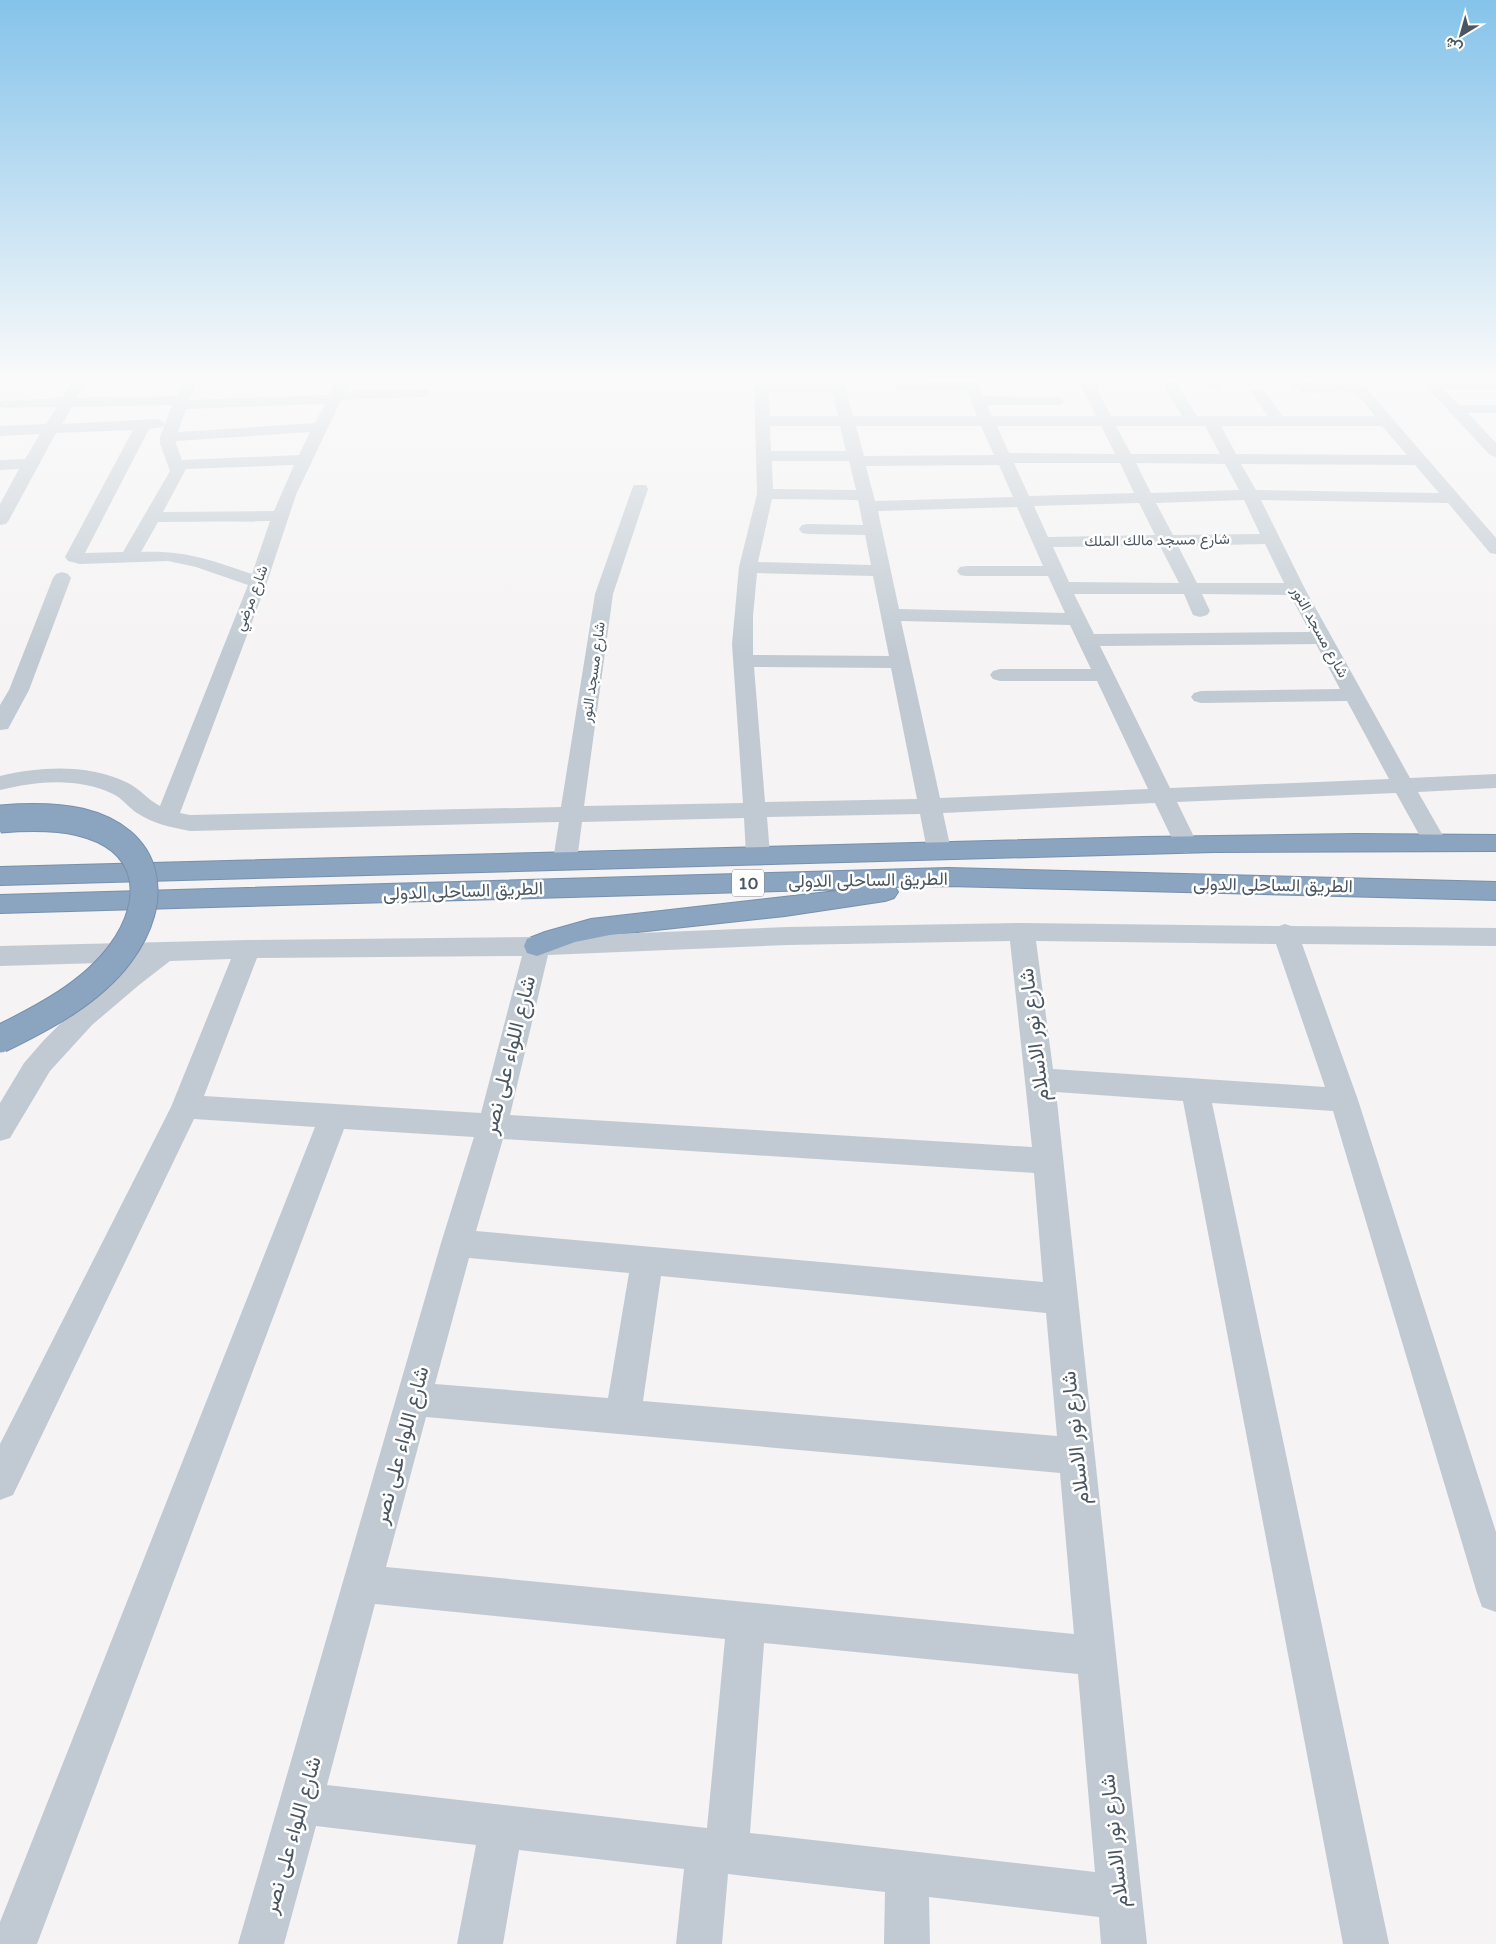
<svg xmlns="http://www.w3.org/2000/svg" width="1496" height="1944" viewBox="0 0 1496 1944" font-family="'Varela Round',Vazirmatn,sans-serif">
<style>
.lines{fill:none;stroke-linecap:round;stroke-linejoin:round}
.highway-casing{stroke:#7690ad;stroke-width:2}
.minor{fill:#c1cad2;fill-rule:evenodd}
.highway{fill:#8ba5c1;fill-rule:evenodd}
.highway-bridge-casing{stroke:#7690ad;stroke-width:29;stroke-linecap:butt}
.highway-bridge{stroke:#8ba5c1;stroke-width:27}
.labels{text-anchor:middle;stroke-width:5;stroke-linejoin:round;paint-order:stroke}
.far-street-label{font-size:15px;fill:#4a5661;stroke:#fff}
.shield{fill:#fff;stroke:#808990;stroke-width:1}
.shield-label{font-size:16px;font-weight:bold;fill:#4a5661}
.street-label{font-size:18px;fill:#4a5661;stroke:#fff}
.near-street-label{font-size:21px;fill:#4a5661;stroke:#fff}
</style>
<rect width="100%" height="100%" fill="#f5f3f3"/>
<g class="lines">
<g class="highway-casing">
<g id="highway">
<path d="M 1355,834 L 1496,835 L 1496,851 L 1214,852 L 0,885 L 0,867 L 1144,837 Z"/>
<path d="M 948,868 L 1496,882 L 1496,900 L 948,886 L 895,887 L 898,892 L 894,898 L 885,901 L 785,916 L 610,935 L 575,942 L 537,956 L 527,953 L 524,946 L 527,939 L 545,932 L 591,919 L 854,889 L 0,913 L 0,895 Z"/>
</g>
</g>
<g class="minor">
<path d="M 73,381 L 87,381 L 77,398 L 177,396 L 183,381 L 197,381 L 190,400 L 329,395 L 336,381 L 350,381 L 345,391 L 423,389 L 428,390 L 430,393 L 428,396 L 423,397 L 342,400 L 340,402 L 296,495 L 267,582 L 180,813 L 190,815 L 561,807 L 595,594 L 632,489 L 634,485 L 646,485 L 648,489 L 613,594 L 584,806 L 743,803 L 732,644 L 739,567 L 757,494 L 754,381 L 768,381 L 768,384 L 830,384 L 830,381 L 844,381 L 853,416 L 977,416 L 966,391 L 897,391 L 895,388 L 897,385 L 902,384 L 976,381 L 983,396 L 1057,397 L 1062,398 L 1064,401 L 1062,404 L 1057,405 L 987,405 L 992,416 L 1096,416 L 1079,381 L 1093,381 L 1111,416 L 1182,416 L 1164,386 L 1166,383 L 1176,383 L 1197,416 L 1268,416 L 1251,393 L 1253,390 L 1263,390 L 1283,416 L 1375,416 C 1369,410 1362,397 1354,393 C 1332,385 1303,404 1287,381 L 1303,381 L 1317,385 L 1345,383 L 1366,388 L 1496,538 L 1496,554 L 1490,553 L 1448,503 L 1261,500 L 1305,589 L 1410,778 L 1496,774 L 1496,788 L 1418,792 L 1446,841 L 1442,847 L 1434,849 L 1426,847 L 1396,793 L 1177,802 L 1198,845 L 1194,851 L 1186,853 L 1178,851 L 1155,803 L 943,813 L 951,850 L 947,856 L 939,858 L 931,856 L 927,850 L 920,814 L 767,817 L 770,855 L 766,861 L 758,863 L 750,861 L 746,855 L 744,818 L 582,822 L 577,860 L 573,866 L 565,868 L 557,866 L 553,860 L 559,822 L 190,831 C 170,827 154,824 137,813 C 128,807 122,798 113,794 C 78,777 37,781 0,790 L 0,776 C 43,766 88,764 128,783 C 140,789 148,800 160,806 L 248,585 L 196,567 L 168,561 L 80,564 L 68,561 L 65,557 L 133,430 L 56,433 L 9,520 L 6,524 L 0,525 L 0,504 L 19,469 L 0,470 L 0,460 L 25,459 L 40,434 L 0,436 L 0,426 L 46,424 L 57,407 L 4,408 L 0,407 L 0,401 L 62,398 ZM 769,392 L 832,392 L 838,416 L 770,416 ZM 325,404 L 315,423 L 178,432 L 186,409 ZM 172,405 L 160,437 L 160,444 L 170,471 L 123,552 L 85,553 L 149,429 L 162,427 L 165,424 L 162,421 L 157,419 L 62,424 L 72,407 ZM 770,426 L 840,426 L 846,451 L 771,451 ZM 856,426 L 981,426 L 994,455 L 864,456 ZM 997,426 L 1101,426 L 1115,454 L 1009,453 ZM 1116,426 L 1205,426 L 1220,454 L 1131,454 ZM 1221,426 L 1382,426 L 1407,455 L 1236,454 ZM 310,432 L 299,455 L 182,460 L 176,444 L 176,441 ZM 772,461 L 849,461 L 856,490 L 773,489 ZM 1014,463 L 1120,463 L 1134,493 L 1029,496 ZM 1136,463 L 1225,464 L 1239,490 L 1151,493 ZM 1241,464 L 1415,465 L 1439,493 L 1256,490 ZM 294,465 L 274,511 L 163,512 L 186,469 ZM 999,465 L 1013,497 L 875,501 L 866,466 ZM 772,499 L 858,500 L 863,525 L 808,524 L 802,525 L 799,529 L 802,533 L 808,534 L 865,535 L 871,565 L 758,562 ZM 1244,500 L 1260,534 L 1173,535 L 1156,503 ZM 1139,503 L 1155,535 L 1048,537 L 1034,506 ZM 1017,507 L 1043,566 L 966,566 L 960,567 L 957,571 L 960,575 L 966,576 L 1048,576 L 1065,613 L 899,609 L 878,511 ZM 270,521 L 252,574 C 211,560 185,550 141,552 L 158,522 ZM 1265,544 L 1284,583 L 1197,583 L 1178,546 ZM 1160,546 L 1179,583 L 1069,582 L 1053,547 ZM 757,573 L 873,576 L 889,656 L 753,655 L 753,616 ZM 1074,594 L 1184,594 L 1193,615 L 1200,617 L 1207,615 L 1210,611 L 1202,594 L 1290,595 L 1310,632 L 1094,634 ZM 901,621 L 1070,625 L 1091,669 L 1000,669 L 993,671 L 990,675 L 993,679 L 1000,681 L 1097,681 L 1148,789 L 940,798 ZM 1316,644 L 1340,689 L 1201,691 L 1194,693 L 1191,697 L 1194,701 L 1201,703 L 1347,701 L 1389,779 L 1170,788 L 1100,646 ZM 754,667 L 891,668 L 917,799 L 765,802 Z"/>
<path d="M 1206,381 L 1220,381 L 1222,384 L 1220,387 L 1210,387 Z"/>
<path d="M 1421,381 L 1496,381 L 1496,389 L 1443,389 L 1459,405 L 1496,405 L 1496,413 L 1468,413 L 1496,443 L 1496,457 L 1490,455 Z"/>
<path d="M 62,572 L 68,574 L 71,578 L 29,690 L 8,729 L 0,730 L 0,705 L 9,690 L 53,578 L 56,574 Z"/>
<path d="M 1022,923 L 1279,926 L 1285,924 L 1291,926 L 1496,928 L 1496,946 L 1302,944 L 1358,1100 L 1496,1532 L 1496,1612 L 1482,1607 L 1477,1593 L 1333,1111 L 1212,1103 L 1389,1944 L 1343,1944 L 1183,1101 L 1056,1092 L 1147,1944 L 1101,1944 L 1099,1917 L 929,1897 L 930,1944 L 884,1944 L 885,1892 L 728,1874 L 722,1944 L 676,1944 L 684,1869 L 519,1850 L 503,1944 L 457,1944 L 476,1845 L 316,1826 L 284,1944 L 238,1944 L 441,1243 L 474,1137 L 344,1129 L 37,1944 L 0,1944 L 0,1922 L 315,1127 L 194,1119 L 13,1495 L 0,1500 L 0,1444 L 171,1107 L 231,959 L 170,961 L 139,985 L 92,1025 L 50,1071 L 10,1138 L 0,1141 L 0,1103 L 24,1063 L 44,1040 L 73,1011 L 132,962 L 0,966 L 0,946 L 248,940 L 537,937 L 788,927 ZM 1010,941 L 1032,1147 L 510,1115 L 548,955 L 788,945 ZM 1036,941 L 1276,944 L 1325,1087 L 1053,1069 ZM 522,956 L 481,1113 L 204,1096 L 257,958 ZM 503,1139 L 1034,1173 L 1043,1282 L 476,1231 ZM 469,1258 L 629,1273 L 608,1398 L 435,1384 ZM 661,1276 L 1046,1313 L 1057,1436 L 643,1401 ZM 426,1417 L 1060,1473 L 1074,1634 L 386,1567 ZM 375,1604 L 725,1639 L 707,1828 L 327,1785 ZM 764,1643 L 1078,1674 L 1095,1872 L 750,1833 Z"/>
</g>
<use href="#highway" class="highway"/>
<g class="highway-bridge-casing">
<path id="highway-bridge" d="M 0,819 C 26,817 54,816 80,822 C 151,839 161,899 120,954 C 91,993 43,1018 0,1039"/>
</g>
<use href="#highway-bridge" class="highway-bridge"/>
</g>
<linearGradient id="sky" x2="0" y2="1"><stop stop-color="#85c3ea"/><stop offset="0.58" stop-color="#fafafa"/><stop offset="1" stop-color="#fafafa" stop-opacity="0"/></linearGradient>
<rect width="1496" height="653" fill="url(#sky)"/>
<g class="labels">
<g class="far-street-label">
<text transform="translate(1157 540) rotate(-1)" y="5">شارع مسجد مالك الملك</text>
<text transform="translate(251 598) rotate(-69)" y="5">شارع مرضي</text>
<text transform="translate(1320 632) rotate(61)" y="5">شارع مسجد النور</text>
<text transform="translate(593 672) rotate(-82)" y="5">شارع مسجد النور</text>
</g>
<rect class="shield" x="732" y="869.5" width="32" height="27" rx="4"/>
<g class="shield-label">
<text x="748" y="889">10</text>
</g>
<g class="street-label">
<text transform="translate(868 880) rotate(-1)" y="6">الطريق الساحلى الدولى</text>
<text transform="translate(1273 885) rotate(1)" y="6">الطريق الساحلى الدولى</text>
<text transform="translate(463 891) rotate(-2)" y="6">الطريق الساحلى الدولى</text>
</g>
<g class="near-street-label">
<text transform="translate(1034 1035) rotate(-97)" y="7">شارع نور الاسلام</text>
<text transform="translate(509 1055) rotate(-76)" y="7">شارع اللواء على نصر</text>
<text transform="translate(1075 1438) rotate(-96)" y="7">شارع نور الاسلام</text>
<text transform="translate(401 1445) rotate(-75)" y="7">شارع اللواء على نصر</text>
<text transform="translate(292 1835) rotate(-74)" y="7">شارع اللواء على نصر</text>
<text transform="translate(1114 1841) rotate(-96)" y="7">شارع نور الاسلام</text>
</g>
</g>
<g transform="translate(1461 35) rotate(217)" stroke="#ffffff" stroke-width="4" paint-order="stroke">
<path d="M0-4L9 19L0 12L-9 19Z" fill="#4a5661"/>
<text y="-8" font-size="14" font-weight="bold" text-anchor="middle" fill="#4a5661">ش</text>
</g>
</svg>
